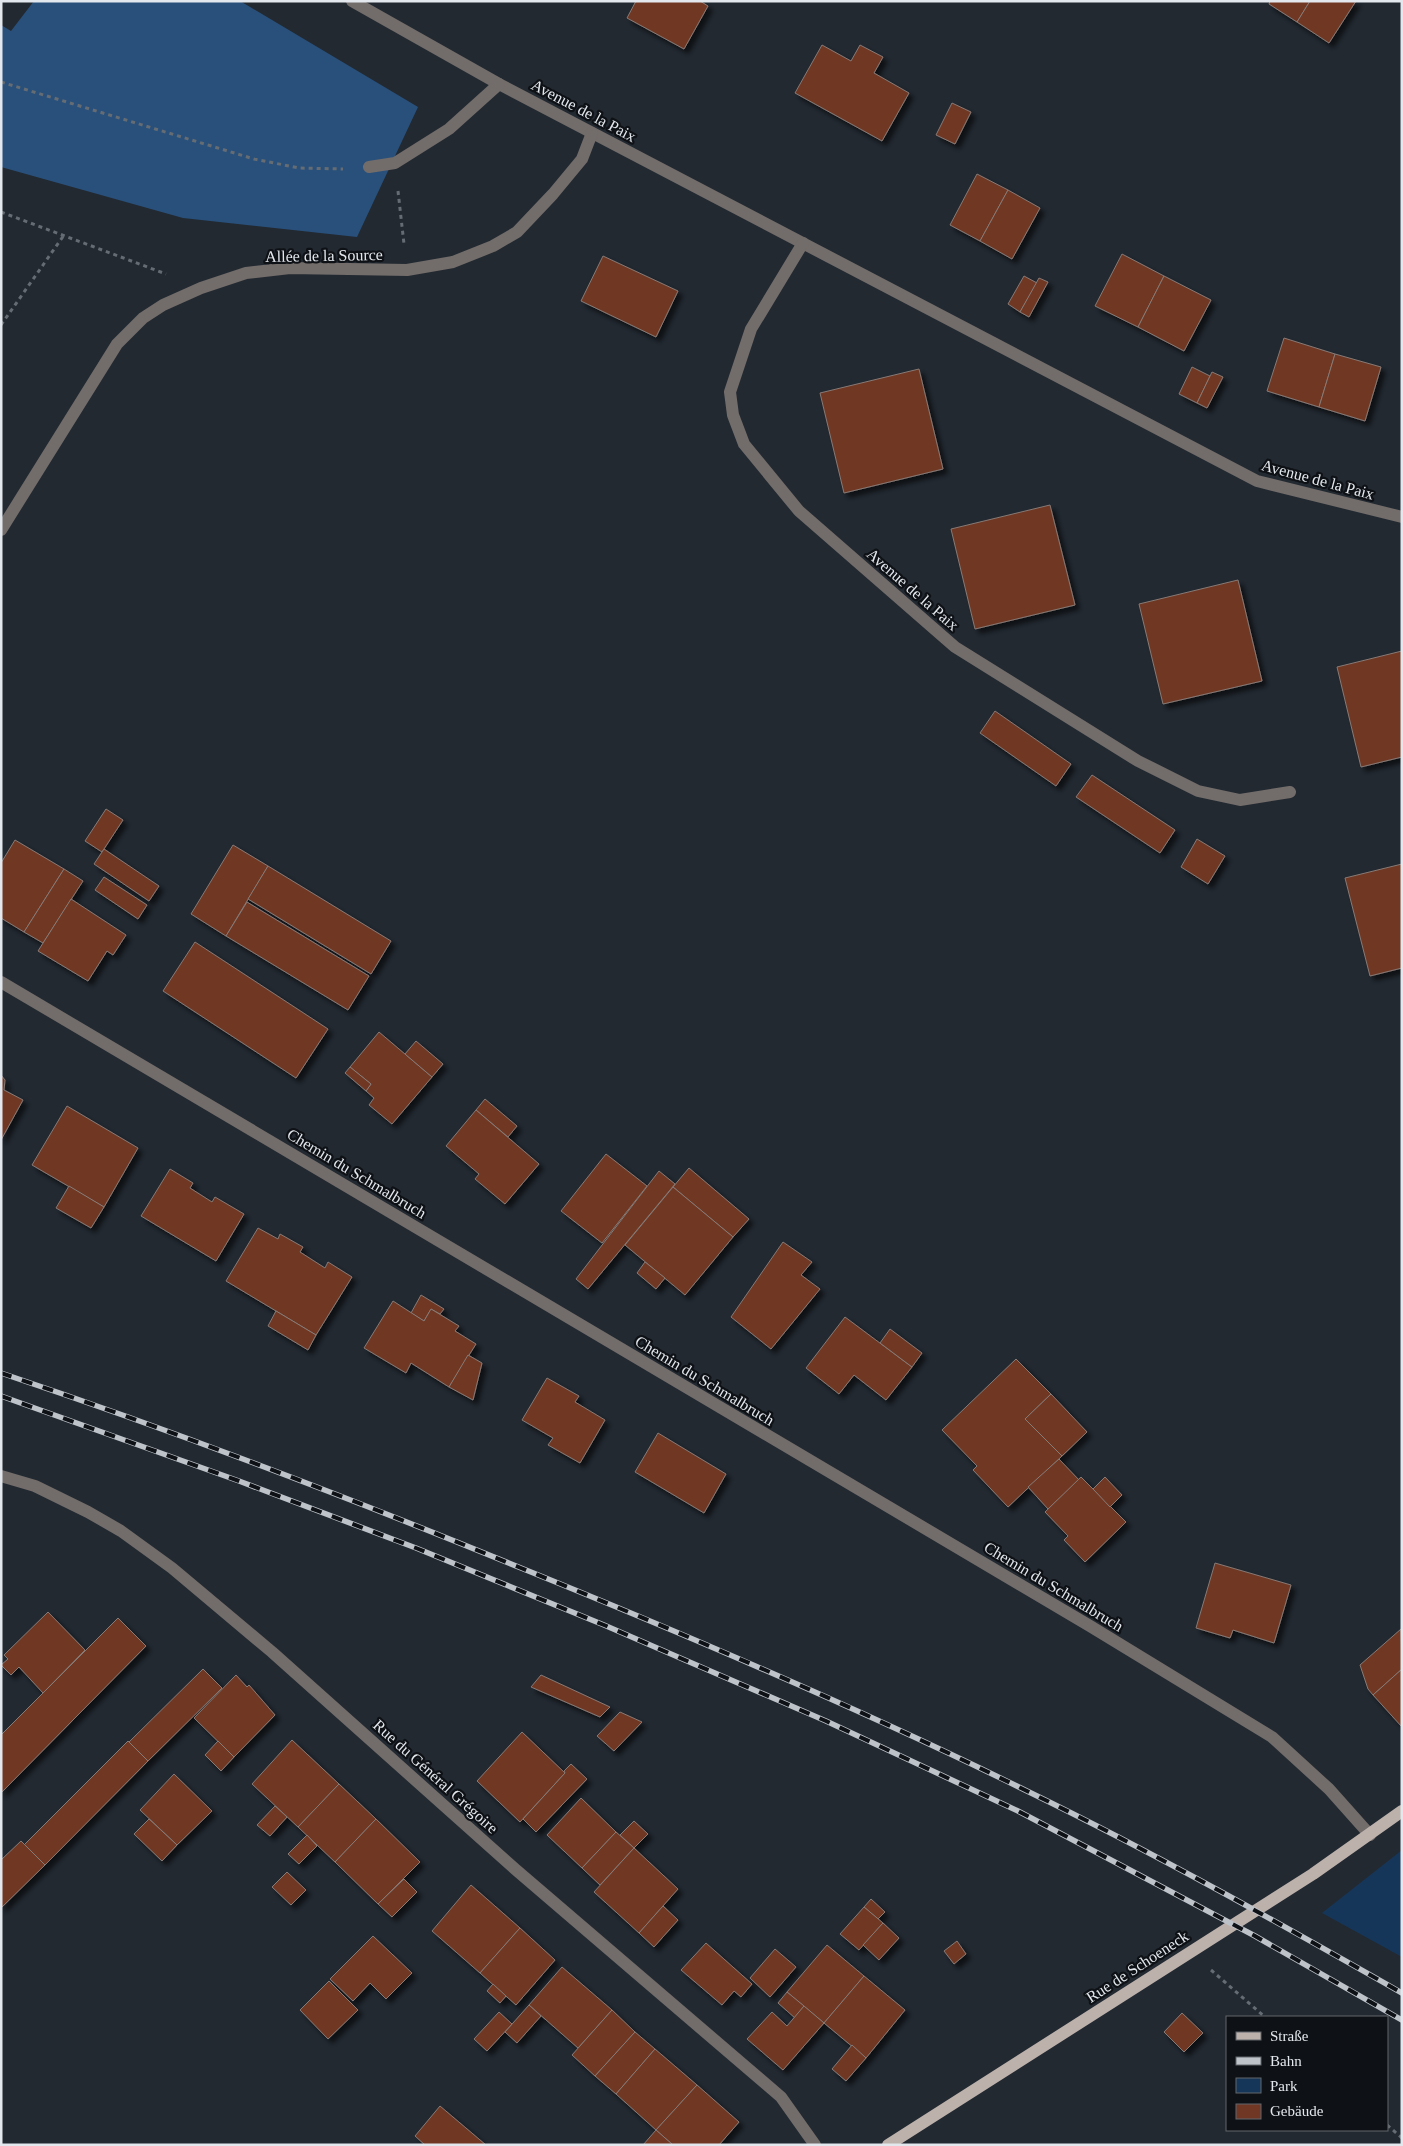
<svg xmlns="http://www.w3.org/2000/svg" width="1403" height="2146" viewBox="0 0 1403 2146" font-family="'Times New Roman',serif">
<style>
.green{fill:#163659}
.forest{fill:#29507b}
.building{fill:#6f3724;stroke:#887a75;filter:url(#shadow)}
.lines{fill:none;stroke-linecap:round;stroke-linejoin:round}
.path{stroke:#656c73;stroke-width:3;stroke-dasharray:4 4;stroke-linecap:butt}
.minor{stroke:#726c6a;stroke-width:12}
.major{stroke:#bdb1ac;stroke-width:12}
.rail-casing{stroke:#bec3ca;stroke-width:5.5}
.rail{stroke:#0e1115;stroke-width:4;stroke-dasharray:11;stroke-linecap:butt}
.labels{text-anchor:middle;stroke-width:4.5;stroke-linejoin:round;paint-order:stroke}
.street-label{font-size:16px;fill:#e3e8ee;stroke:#0e1115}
</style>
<defs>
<filter id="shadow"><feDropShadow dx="4.5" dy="4.5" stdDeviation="2.5" flood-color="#0009"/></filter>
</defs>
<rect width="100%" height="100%" fill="#222931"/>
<path class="green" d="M 1402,1850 L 1402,1957 L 1322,1913 Z"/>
<path class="forest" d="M 34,1 L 240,1 L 418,107 L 357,237 L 183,218 L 1,167 L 1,25 L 11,31 Z"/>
<g class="building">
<path d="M 636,1 L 700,1 L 708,6 L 684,49 L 627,18 Z"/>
<path d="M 1270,1 L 1310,1 L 1297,22 L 1269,4 Z"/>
<path d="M 1310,1 L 1356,1 L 1329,43 L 1297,22 Z"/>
<path d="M 822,45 L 851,61 L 860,45 L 883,57 L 874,73 L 909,93 L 882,141 L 795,93 Z"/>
<path d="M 952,103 L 971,112 L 955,144 L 936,135 Z"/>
<path d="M 977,174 L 1008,190 L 980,241 L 950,225 Z"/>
<path d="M 1008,190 L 1040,208 L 1012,259 L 980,241 Z"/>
<path d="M 1122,254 L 1164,276 L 1138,327 L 1095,306 Z"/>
<path d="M 603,256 L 678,291 L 656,337 L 581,301 Z"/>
<path d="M 1024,276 L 1037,283 L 1020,312 L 1008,304 Z"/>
<path d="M 1164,276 L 1211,300 L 1184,351 L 1138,327 Z"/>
<path d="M 1039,278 L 1048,282 L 1029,317 L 1020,312 Z"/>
<path d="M 1284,338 L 1335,354 L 1319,407 L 1267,391 Z"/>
<path d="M 1335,354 L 1381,367 L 1365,421 L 1319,407 Z"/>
<path d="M 1192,367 L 1210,376 L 1197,403 L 1179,394 Z"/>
<path d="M 919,369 L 943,469 L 844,493 L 820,393 Z"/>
<path d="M 1212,372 L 1223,377 L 1207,408 L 1197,403 Z"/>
<path d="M 1050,505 L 1075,605 L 975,629 L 951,529 Z"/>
<path d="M 1238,580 L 1262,681 L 1163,704 L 1139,604 Z"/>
<path d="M 1402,651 L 1402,757 L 1361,767 L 1337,667 Z"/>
<path d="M 995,711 L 1071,764 L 1056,786 L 980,733 Z"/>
<path d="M 1092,775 L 1175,830 L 1160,853 L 1076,797 Z"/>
<path d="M 106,809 L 123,820 L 102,852 L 85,841 Z"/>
<path d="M 1197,839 L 1225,856 L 1208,884 L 1181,867 Z"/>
<path d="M 15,840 L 64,869 L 24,932 L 1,918 L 1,863 Z"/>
<path d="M 233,845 L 268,866 L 226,936 L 191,914 Z"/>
<path d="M 104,849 L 159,886 L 149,901 L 94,864 Z"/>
<path d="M 1402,864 L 1402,968 L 1370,976 L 1345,878 Z"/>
<path d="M 268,866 L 391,941 L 371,974 L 248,899 Z"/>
<path d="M 64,869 L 83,881 L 43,943 L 24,932 Z"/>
<path d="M 104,877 L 147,905 L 138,919 L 95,890 Z"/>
<path d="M 71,899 L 126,935 L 113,955 L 107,951 L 88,981 L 38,951 Z"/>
<path d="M 247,902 L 369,976 L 348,1010 L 226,936 Z"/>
<path d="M 195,942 L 328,1029 L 296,1078 L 163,991 Z"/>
<path d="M 379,1032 L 432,1077 L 392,1124 L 369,1105 L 374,1098 L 366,1091 L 371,1084 L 350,1067 Z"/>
<path d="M 416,1041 L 443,1064 L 432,1077 L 405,1054 Z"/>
<path d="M 350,1067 L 371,1084 L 366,1091 L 345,1073 Z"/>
<path d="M 1,1075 L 5,1080 L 4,1090 L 23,1100 L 1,1140 Z"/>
<path d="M 485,1099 L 517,1126 L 508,1137 L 476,1110 Z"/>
<path d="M 67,1106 L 138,1148 L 104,1207 L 32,1165 Z"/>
<path d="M 476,1110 L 539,1164 L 505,1204 L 475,1179 L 479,1174 L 446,1146 Z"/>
<path d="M 606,1154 L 647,1186 L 602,1243 L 561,1211 Z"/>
<path d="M 689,1168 L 749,1219 L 733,1237 L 673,1187 Z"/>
<path d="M 170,1169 L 193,1183 L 190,1188 L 212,1202 L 215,1197 L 244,1214 L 216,1261 L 141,1216 Z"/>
<path d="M 659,1171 L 675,1184 L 588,1289 L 576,1279 Z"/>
<path d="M 69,1186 L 104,1207 L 91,1228 L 56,1208 Z"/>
<path d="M 673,1187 L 733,1237 L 685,1295 L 625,1245 Z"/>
<path d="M 258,1228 L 278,1239 L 280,1234 L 303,1247 L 300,1252 L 325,1268 L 328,1262 L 352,1277 L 316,1335 L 226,1281 Z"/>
<path d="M 783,1242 L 812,1262 L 801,1275 L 820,1289 L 771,1349 L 731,1317 Z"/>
<path d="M 645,1262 L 665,1278 L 656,1289 L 637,1273 Z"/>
<path d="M 421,1295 L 444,1309 L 440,1314 L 431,1309 L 424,1321 L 411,1313 Z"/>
<path d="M 393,1301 L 424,1321 L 431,1309 L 459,1326 L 455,1331 L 476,1344 L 449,1387 L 411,1363 L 406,1373 L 364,1348 Z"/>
<path d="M 276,1311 L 316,1335 L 308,1350 L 268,1326 Z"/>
<path d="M 845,1317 L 912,1367 L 886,1400 L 854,1375 L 839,1394 L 806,1368 Z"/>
<path d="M 890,1329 L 922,1353 L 912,1367 L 880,1343 Z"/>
<path d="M 468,1355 L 482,1363 L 473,1400 L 449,1387 Z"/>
<path d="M 1016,1359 L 1051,1394 L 1025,1419 L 1062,1456 L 1008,1507 L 973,1470 L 977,1466 L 942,1430 Z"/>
<path d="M 547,1378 L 579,1396 L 575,1402 L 605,1420 L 580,1463 L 548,1445 L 553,1438 L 522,1420 Z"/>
<path d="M 1051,1394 L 1087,1432 L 1062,1456 L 1025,1419 Z"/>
<path d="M 658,1433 L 726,1474 L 704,1513 L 635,1472 Z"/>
<path d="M 1059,1459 L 1079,1480 L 1048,1509 L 1028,1487 Z"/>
<path d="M 1081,1477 L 1126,1522 L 1085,1562 L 1064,1540 L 1068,1536 L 1045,1512 Z"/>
<path d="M 1105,1477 L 1122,1495 L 1110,1507 L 1093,1489 Z"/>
<path d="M 1215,1563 L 1291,1585 L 1274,1643 L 1233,1630 L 1230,1638 L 1196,1628 Z"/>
<path d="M 48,1612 L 85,1650 L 43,1693 L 19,1667 L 11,1675 L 1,1665 L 8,1659 L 4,1655 Z"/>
<path d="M 118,1618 L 146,1646 L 1,1793 L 1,1735 Z"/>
<path d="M 1401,1629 L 1402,1669 L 1373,1695 L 1368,1689 L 1360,1665 Z"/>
<path d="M 203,1669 L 222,1688 L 148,1761 L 129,1742 Z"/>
<path d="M 1402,1669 L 1402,1727 L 1373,1695 Z"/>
<path d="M 236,1675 L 247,1687 L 249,1685 L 275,1715 L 234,1757 L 194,1718 Z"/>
<path d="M 541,1675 L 610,1707 L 600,1717 L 531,1687 Z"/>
<path d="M 620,1712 L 642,1722 L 614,1751 L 597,1736 Z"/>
<path d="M 522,1732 L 565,1773 L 520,1822 L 477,1781 Z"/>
<path d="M 292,1740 L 339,1784 L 298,1827 L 252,1784 Z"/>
<path d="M 128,1741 L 148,1761 L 45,1865 L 24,1845 Z"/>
<path d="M 218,1741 L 234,1757 L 221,1771 L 205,1755 Z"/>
<path d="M 571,1764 L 587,1779 L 536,1832 L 523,1819 L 565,1773 L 564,1771 Z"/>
<path d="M 174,1774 L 212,1811 L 177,1845 L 140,1810 Z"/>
<path d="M 339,1784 L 376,1819 L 335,1862 L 298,1827 Z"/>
<path d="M 581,1798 L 616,1832 L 582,1868 L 547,1835 Z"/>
<path d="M 275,1806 L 287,1817 L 270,1836 L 257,1825 Z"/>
<path d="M 149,1819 L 177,1845 L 162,1861 L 134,1834 Z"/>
<path d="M 376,1819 L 420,1862 L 378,1904 L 335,1862 Z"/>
<path d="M 634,1821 L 648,1834 L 634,1848 L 620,1835 Z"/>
<path d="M 616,1832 L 634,1848 L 600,1885 L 582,1868 Z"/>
<path d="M 307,1835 L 317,1846 L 299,1864 L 288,1854 Z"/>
<path d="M 21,1841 L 45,1865 L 1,1908 L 1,1860 Z"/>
<path d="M 634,1848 L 678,1889 L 639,1933 L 594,1892 Z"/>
<path d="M 287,1872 L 306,1890 L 291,1905 L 272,1887 Z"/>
<path d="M 404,1879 L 417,1892 L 392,1917 L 378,1904 Z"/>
<path d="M 471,1885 L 520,1928 L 480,1973 L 432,1931 Z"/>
<path d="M 871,1899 L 885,1912 L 878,1919 L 864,1907 Z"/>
<path d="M 663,1906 L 678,1920 L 654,1947 L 639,1933 Z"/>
<path d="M 864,1907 L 883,1923 L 859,1950 L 840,1934 Z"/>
<path d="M 883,1923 L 899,1938 L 879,1960 L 863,1945 Z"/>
<path d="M 520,1928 L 555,1960 L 516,2005 L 480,1973 Z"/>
<path d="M 373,1936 L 412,1973 L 386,1999 L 370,1983 L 353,2001 L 330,1979 Z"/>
<path d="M 957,1941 L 966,1954 L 954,1964 L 944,1951 Z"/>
<path d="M 706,1943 L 752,1984 L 741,1997 L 734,1991 L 722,2005 L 681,1970 Z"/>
<path d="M 827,1945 L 864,1976 L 824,2023 L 787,1992 Z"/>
<path d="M 775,1949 L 796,1967 L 770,1997 L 750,1978 Z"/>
<path d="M 562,1967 L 612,2010 L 578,2048 L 529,2005 Z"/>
<path d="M 864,1976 L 905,2010 L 866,2058 L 824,2023 Z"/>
<path d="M 329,1981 L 358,2010 L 328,2039 L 300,2010 Z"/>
<path d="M 493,1984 L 506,1996 L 500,2003 L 487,1991 Z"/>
<path d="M 787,1992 L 804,2006 L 795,2018 L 778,2003 Z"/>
<path d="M 529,2005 L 541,2016 L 517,2043 L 505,2032 Z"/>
<path d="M 804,2006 L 824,2023 L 783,2070 L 747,2039 L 772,2012 L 787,2026 Z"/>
<path d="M 612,2010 L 635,2032 L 595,2076 L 572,2055 Z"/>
<path d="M 499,2012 L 512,2024 L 487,2051 L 474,2039 Z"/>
<path d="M 1182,2013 L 1203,2033 L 1184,2052 L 1164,2032 Z"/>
<path d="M 635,2032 L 655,2049 L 616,2094 L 595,2076 Z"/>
<path d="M 852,2045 L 866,2058 L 846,2081 L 832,2069 Z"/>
<path d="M 655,2049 L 697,2085 L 656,2130 L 616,2094 Z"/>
<path d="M 697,2085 L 739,2122 L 719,2145 L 673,2145 L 656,2130 Z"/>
<path d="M 440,2106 L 486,2145 L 425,2145 L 415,2136 Z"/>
<path d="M 656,2130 L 673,2145 L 643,2145 Z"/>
</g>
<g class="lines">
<g class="path">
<path d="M 1,82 L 254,159 L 299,168 L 343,169"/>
<path d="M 398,191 L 404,244"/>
<path d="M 1,212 L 166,274"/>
<path d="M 1,325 L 64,235"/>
<path d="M 1211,1970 L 1265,2017"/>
<path d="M 1387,2125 L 1402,2138"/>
</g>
<g class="minor">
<path d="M 352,1 L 499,84 L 1257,481 L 1402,517"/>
<path d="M 369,167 L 395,163 L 449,129 L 499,84"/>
<path d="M 803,243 L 751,329 L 730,392 L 733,415 L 744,444 L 799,511 L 955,647 L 1138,761 L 1198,791 L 1240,800 L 1290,792"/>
<path d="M 1,530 L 117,344 L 143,318 L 163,305 L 201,288 L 246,273 L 290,268 L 407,270 L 453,262 L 493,246 L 517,232 L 553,194 L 582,159 L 592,133"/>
<path d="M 1,982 L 1090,1626 L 1272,1737 L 1329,1789 L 1370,1835"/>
<path d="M 1,1476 L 35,1486 L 88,1512 L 121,1531 L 172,1568 L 272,1652 L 515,1869 L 781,2097 L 815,2145"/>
</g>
<path class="major" d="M 888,2145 L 1313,1874 L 1402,1811"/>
<g class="rail-casing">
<g id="rail">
<path d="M 1,1373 C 177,1432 350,1498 521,1568 C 692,1637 863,1710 1029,1792 C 1156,1854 1279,1923 1402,1993"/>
<path d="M 1,1396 L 239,1481 L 416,1548 L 604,1625 L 826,1721 L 1018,1811 L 1255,1936 L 1402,2020"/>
</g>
</g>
<use href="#rail" class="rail"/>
</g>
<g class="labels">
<g class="street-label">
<text transform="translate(584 110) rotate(28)" y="6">Avenue de la Paix</text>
<text transform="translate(324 255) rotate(-1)" y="6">Allée de la Source</text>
<text transform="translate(1318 479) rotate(15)" y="6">Avenue de la Paix</text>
<text transform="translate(913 589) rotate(41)" y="6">Avenue de la Paix</text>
<text transform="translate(357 1173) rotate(31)" y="6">Chemin du Schmalbruch</text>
<text transform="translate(705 1380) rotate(31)" y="6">Chemin du Schmalbruch</text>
<text transform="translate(1054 1586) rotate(31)" y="6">Chemin du Schmalbruch</text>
<text transform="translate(436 1776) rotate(42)" y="6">Rue du Général Grégoire</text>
<text transform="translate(1137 1966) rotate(-33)" y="6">Rue de Schoeneck</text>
</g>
</g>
<rect width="1403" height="2146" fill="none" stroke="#e3e8ee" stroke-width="5"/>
<rect x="1226" y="2016" width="162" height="115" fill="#0e1115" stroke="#63676c"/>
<rect x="1236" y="2032" width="25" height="8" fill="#bdb1ac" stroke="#63676c"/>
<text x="1270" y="2041" font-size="15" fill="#e3e8ee">Straße</text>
<rect x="1236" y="2057" width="25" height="8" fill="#bec3ca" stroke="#63676c"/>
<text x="1270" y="2066" font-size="15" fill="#e3e8ee">Bahn</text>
<rect x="1236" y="2078" width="25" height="15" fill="#163659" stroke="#63676c"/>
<text x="1270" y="2091" font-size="15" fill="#e3e8ee">Park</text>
<rect x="1236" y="2104" width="25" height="15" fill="#6f3724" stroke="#63676c"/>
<text x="1270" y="2116" font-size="15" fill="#e3e8ee">Gebäude</text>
</svg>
